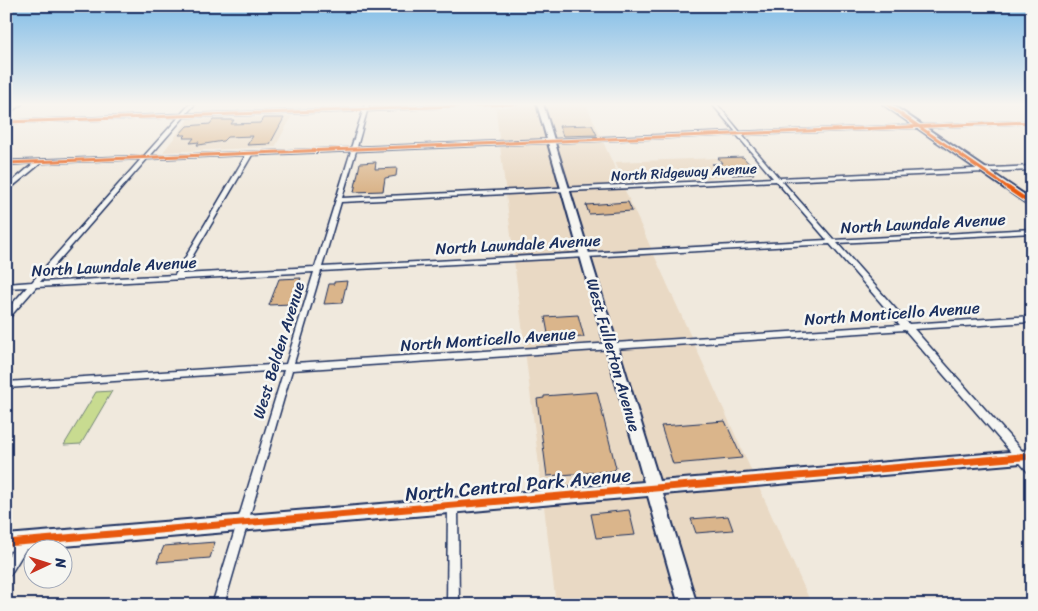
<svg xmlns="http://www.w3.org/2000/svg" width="1038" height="611" viewBox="0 0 1038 611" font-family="Sriracha,sans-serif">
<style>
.built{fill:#e9d9c4}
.green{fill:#c8db90;stroke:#728577}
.building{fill:#dab58b;stroke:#1b2f5e}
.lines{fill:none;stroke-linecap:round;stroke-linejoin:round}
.street-casing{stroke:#1b2f5e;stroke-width:3}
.secondary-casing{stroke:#1b2f5e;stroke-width:4}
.street{fill:#f6f6f2;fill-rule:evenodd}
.secondary{fill:#f6f6f2;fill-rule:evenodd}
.cycleway-far2-casing{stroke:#f6f6f2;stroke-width:5}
.cycleway-far1-casing{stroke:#f6f6f2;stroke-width:7}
.cycleway-casing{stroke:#f6f6f2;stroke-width:10}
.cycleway-far2{stroke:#e8590c;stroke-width:3}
.cycleway-far1{stroke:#e8590c;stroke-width:4.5}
.cycleway{stroke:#e8590c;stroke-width:7}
.labels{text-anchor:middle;stroke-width:5;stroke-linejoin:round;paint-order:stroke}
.far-street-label{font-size:14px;fill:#1b2f5e;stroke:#f6f6f2}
.street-label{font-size:16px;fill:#1b2f5e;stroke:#f6f6f2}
.near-street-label{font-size:19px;fill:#1b2f5e;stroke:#f6f6f2}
</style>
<rect width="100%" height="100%" fill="#f0e9dd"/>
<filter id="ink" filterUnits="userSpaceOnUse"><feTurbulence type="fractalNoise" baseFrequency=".02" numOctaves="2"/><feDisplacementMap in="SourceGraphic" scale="10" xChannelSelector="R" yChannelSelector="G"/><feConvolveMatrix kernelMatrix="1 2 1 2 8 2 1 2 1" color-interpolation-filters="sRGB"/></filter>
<g filter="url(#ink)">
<g class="built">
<path d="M 495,104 L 586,104 L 812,605 L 556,605 Z"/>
<path d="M 292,116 L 275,147 L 163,152 L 189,119 Z"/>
<path d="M 717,158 L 719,161 L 712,162 L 724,177 L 624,182 L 615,162 Z"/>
</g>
<path class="green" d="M 112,391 L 81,444 L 64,445 L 96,392 Z"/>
<g class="building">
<path d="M 263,118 L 284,118 L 270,144 L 247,145 L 253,136 L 227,137 L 223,141 L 199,145 L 197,145 L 199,142 L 190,143 L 194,138 L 183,138 L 186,135 L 179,135 L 187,126 L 210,124 L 213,120 L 234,120 L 231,124 L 260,123 Z"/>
<path d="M 592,125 L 597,135 L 563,136 L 559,126 Z"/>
<path d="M 743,157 L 753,168 L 749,168 L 754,174 L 732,175 L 729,171 L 712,164 L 722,163 L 718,158 Z"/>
<path d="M 376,162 L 375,169 L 397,168 L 396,176 L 385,178 L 383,191 L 354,192 L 360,163 Z"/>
<path d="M 628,202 L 632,211 L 589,214 L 586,205 Z"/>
<path d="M 301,278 L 291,304 L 269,305 L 279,279 Z"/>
<path d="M 347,281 L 342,303 L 324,304 L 329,284 L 334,284 L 334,282 Z"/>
<path d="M 578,315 L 584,337 L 549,339 L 545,317 Z"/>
<path d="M 597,392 L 616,468 L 613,471 L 547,476 L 537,399 L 544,398 L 544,396 Z"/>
<path d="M 725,421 L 742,458 L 673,464 L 661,426 Z"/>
<path d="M 629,510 L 635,535 L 596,538 L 591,514 Z"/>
<path d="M 728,516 L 733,530 L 696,533 L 691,519 Z"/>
<path d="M 215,542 L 210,558 L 157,562 L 164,546 Z"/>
</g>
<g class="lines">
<g class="street-casing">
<g id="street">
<path d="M 16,104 L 22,104 L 6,115 L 6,112 Z"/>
<path d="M 190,104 L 195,104 L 186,114 L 364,108 L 365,104 L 369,104 L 368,108 L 462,104 L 516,104 L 367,111 L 357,147 L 736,132 L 712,104 L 717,104 L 740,132 L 1032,121 L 1032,123 L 742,135 L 779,178 L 1032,166 L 1032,170 L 782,181 L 834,240 L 1032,229 L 1032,233 L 837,243 L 909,324 L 1032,316 L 1032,322 L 914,329 L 1032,462 L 1032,473 L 1028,472 L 905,330 L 292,370 L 224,605 L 212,605 L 284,370 L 6,388 L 6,382 L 286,364 L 314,272 L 36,287 L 9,318 L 6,318 L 6,311 L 27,287 L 6,288 L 6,284 L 32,282 L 141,159 L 41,163 L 6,192 L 6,187 L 34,163 L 6,165 L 6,161 L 144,156 L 179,117 L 6,123 L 6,121 L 181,114 ZM 363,111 L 351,148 L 150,156 L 184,117 ZM 737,135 L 773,178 L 342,198 L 356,151 ZM 351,151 L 315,267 L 182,274 L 252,155 ZM 246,155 L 175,275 L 40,282 L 147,159 ZM 776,181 L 827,240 L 322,267 L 341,202 ZM 830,244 L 900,325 L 294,363 L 321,271 Z"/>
<path d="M 453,499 L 457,501 L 458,504 L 459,605 L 447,605 L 448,504 L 449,501 Z"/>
<path d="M 23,538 L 27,539 L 29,543 L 27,547 L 10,575 L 6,577 L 6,560 L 19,539 Z"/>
</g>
</g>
<g class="secondary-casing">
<g id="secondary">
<path d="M 537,104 L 543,104 L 659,481 L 1032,450 L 1032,462 L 663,494 L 697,605 L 679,605 L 648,496 L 6,551 L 6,535 L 644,482 Z"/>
<path d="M 883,104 L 891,104 L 1032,200 L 1032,207 Z"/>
</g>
</g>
<use href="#street" class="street"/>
<use href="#secondary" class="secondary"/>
<g class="cycleway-far2-casing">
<g id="cycleway-far2">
<path d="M 886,104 L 1010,189"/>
<path d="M 6,122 L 514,104"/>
<path d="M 6,163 L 1032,122"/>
</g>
</g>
<g class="cycleway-far1-casing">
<path id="cycleway-far1" d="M 1008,188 L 1032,204"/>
</g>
<g class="cycleway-casing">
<path id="cycleway" d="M 6,543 L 1032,456"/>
</g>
<use href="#cycleway-far2" class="cycleway-far2"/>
<use href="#cycleway-far1" class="cycleway-far1"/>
<use href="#cycleway" class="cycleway"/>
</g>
</g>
<linearGradient id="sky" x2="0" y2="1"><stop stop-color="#80bce7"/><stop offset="0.55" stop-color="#f8f5f0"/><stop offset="1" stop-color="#f8f5f0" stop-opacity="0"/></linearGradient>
<rect width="1038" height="190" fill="url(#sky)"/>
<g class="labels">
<g class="far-street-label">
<text transform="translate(684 172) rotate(-3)" y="5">North Ridgeway Avenue</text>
</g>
<g class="street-label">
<text transform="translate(923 223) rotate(-3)" y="6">North Lawndale Avenue</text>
<text transform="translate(518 244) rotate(-3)" y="6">North Lawndale Avenue</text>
<text transform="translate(114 266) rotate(-3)" y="6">North Lawndale Avenue</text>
<text transform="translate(892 313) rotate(-4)" y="6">North Monticello Avenue</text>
<text transform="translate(488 339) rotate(-4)" y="6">North Monticello Avenue</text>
<text transform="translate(278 350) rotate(-73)" y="6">West Belden Avenue</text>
<text transform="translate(614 355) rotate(74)" y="6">West Fullerton Avenue</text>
</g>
<g class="near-street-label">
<text transform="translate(518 484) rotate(-5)" y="7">North Central Park Avenue</text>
</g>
</g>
<rect width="1038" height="611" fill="none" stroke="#f6f6f2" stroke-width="25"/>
<rect x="12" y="12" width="1013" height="586" fill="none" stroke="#1b2f5e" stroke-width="2" filter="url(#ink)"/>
<g transform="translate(48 564) rotate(86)"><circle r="24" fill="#f6f6f2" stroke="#9ea6b7"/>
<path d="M0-4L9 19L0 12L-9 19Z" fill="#c8321e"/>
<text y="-8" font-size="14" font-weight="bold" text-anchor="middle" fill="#1b2f5e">N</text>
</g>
</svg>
